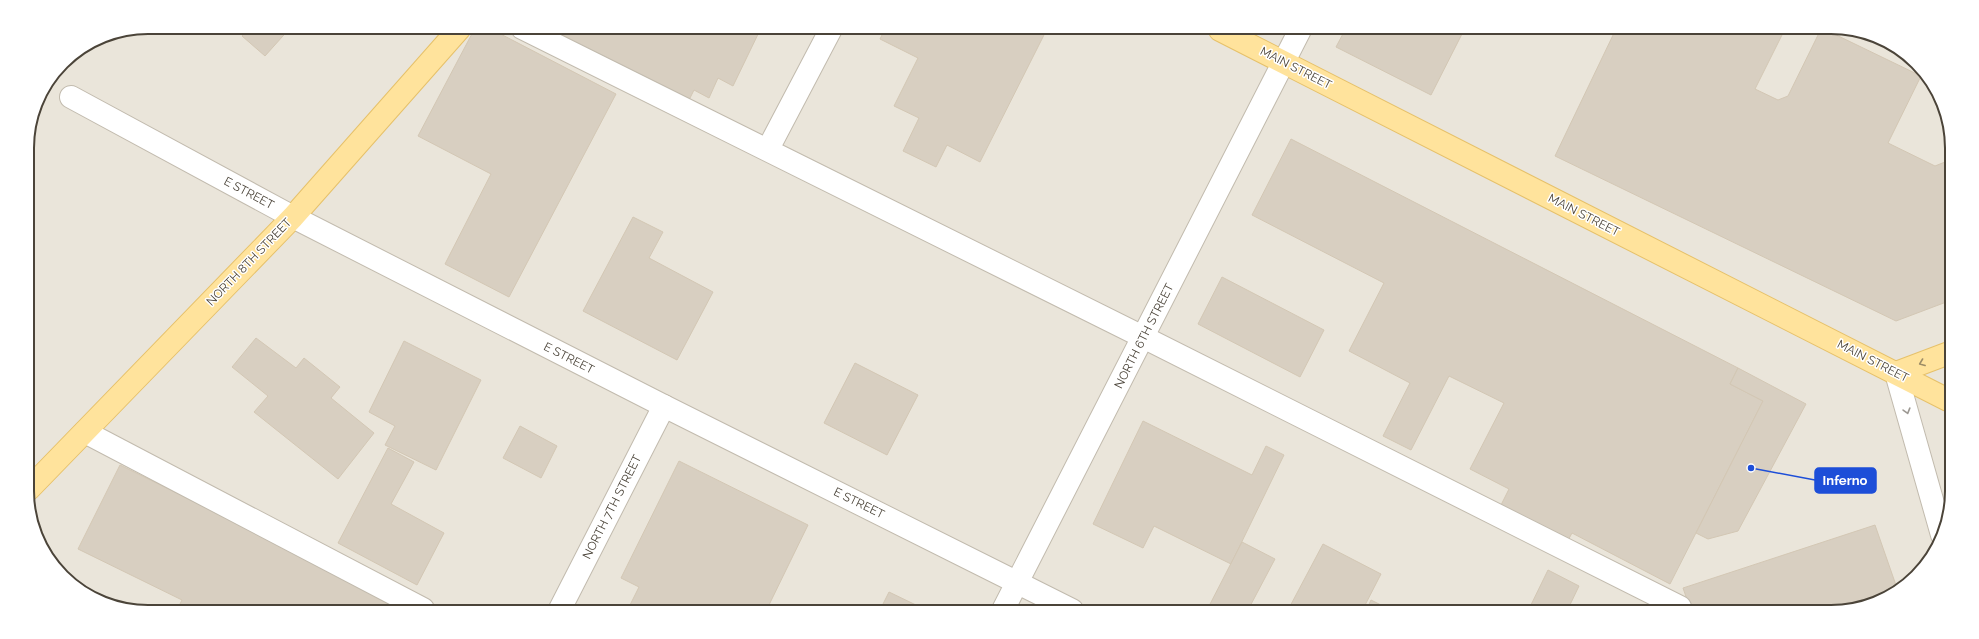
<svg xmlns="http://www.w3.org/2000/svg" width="1979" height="639" viewBox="0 0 1979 639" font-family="Raleway,sans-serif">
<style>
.residential{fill:#eae5da}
.building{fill:#d8cfc1;stroke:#d3c7b4}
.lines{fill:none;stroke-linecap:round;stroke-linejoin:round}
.minor-casing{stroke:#c2bbae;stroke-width:24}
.major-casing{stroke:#e6c16a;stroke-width:24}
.minor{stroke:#fff;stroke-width:22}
.major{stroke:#ffe39c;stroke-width:22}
.oneway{stroke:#9c8c66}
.oneway2{stroke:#9c9892}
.labels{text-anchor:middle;stroke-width:3;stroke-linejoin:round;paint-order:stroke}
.street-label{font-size:12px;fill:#4b4439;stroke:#fff}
.rim{fill:none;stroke:#4b4439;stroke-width:2}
.leader{fill:none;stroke:#1d4ed8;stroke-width:1.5}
.callout-dot{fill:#1d4ed8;stroke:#fff;stroke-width:1.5}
.callout{fill:#1d4ed8;stroke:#1d4ed8;stroke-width:1.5}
.callout-label{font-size:13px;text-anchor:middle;font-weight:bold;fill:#fff}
</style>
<rect width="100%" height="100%" fill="#f6f3ec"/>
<path class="residential" d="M 148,27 L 1862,31 L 1898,47 L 1922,68 L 1950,125 L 1948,522 L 1931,558 L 1905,587 L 1877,603 L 1839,612 L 117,608 L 81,592 L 57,571 L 29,514 L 27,141 L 36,102 L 63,62 L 102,36 Z"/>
<g class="building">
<path d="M 250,27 L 291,27 L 265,56 L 242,36 Z"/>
<path d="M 475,28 L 489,28 L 616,94 L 509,297 L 445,264 L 491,174 L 418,136 Z"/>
<path d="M 539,28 L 761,28 L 733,86 L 718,78 L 709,98 L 694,90 L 687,104 Z"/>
<path d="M 885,29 L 1047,29 L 980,162 L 947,145 L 936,167 L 903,151 L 919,118 L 894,106 L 918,58 L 880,39 Z"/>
<path d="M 1345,30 L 1464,30 L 1431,95 L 1336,47 Z"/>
<path d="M 1615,31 L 1784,31 L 1755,89 L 1778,100 L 1788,96 L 1820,31 L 1828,31 L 1921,76 L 1888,143 L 1935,166 L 1950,160 L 1949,301 L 1896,321 L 1555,156 Z"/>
<path d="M 1291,139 L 1738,368 L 1730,384 L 1763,401 L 1670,584 L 1572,533 L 1566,544 L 1499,509 L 1509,489 L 1470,469 L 1504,403 L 1449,376 L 1411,450 L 1383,436 L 1410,383 L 1349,351 L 1384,283 L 1252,215 Z"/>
<path d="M 633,217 L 663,232 L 649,258 L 713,292 L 677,360 L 583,311 Z"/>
<path d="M 1222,277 L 1324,330 L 1300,377 L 1198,324 Z"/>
<path d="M 256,338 L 296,368 L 304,358 L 340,387 L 331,398 L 374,433 L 338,479 L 254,412 L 268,396 L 232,367 Z"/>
<path d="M 404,341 L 481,380 L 436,470 L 385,445 L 395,426 L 369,412 Z"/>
<path d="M 855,363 L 918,395 L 887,455 L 824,423 Z"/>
<path d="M 1738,368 L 1806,404 L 1738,531 L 1708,539 L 1696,533 L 1763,401 L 1730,384 Z"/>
<path d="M 1143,421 L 1252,475 L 1266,446 L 1284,455 L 1231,564 L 1154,526 L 1143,548 L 1093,524 Z"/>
<path d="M 520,426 L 557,446 L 541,478 L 503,458 Z"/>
<path d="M 388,448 L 414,462 L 391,504 L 444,533 L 417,585 L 338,543 Z"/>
<path d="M 679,461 L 808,525 L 767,609 L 628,609 L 639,587 L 621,578 Z"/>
<path d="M 120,465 L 390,599 L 386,608 L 178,608 L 182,600 L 78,549 Z"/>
<path d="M 1875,525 L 1898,591 L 1877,603 L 1838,612 L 1691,611 L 1683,588 Z"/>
<path d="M 1242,542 L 1275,559 L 1248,610 L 1207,610 Z"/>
<path d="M 1323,544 L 1381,574 L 1362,611 L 1288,610 Z"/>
<path d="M 1548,570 L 1579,586 L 1567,611 L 1528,611 Z"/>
<path d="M 889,592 L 918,606 L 916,610 L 880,610 Z"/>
<path d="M 1371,600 L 1393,611 L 1366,611 Z"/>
</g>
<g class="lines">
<g class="minor-casing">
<g id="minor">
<path d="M 522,28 L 1143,337 L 1680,607 L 1681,611"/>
<path d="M 71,97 L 293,217 L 664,406 L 1072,610"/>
<path d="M 768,149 L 831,29"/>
<path d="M 1896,373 L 1942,535"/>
<path d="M 85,432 L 423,609"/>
<path d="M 560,609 L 664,406"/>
<path d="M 1003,610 L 1300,30"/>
</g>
</g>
<g class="major-casing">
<g id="major">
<path d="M 1220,30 L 1948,400"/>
<path d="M 1896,373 L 1949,353"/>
<path d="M 29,489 L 293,217 L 460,28"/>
</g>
</g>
<use href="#minor" class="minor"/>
<use href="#major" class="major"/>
</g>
<defs><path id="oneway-chevron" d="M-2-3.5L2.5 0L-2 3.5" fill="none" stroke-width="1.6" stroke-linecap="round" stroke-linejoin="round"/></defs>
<use class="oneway" href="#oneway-chevron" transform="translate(1922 363) rotate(159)"/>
<use class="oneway2" href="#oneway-chevron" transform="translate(1907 411) rotate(74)"/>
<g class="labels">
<g class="street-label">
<text transform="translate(1296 68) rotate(27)" y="4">MAIN STREET</text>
<text transform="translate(249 193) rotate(28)" y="4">E STREET</text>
<text transform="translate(1584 215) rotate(27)" y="4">MAIN STREET</text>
<text transform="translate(249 262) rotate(-46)" y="4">NORTH 8TH STREET</text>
<text transform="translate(1144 336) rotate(-63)" y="4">NORTH 6TH STREET</text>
<text transform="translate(569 358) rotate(27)" y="4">E STREET</text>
<text transform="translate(1873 361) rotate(27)" y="4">MAIN STREET</text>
<text transform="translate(859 503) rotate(26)" y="4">E STREET</text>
<text transform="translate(612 507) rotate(-63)" y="4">NORTH 7TH STREET</text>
</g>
</g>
<path d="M0 0H1979V639H0ZM148 34H1831A114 114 0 0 1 1945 148V491A114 114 0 0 1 1831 605H148A114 114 0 0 1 34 491V148A114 114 0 0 1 148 34Z" fill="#fff" fill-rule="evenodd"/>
<path class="rim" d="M148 34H1831A114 114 0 0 1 1945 148V491A114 114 0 0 1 1831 605H148A114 114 0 0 1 34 491V148A114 114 0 0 1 148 34Z"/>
<path class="leader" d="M1751 468L1815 480"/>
<circle class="callout-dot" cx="1751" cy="468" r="4"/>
<rect class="callout" x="1815" y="468" width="61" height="25" rx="4"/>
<g class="callout-label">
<text x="1845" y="485">Inferno</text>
</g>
</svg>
